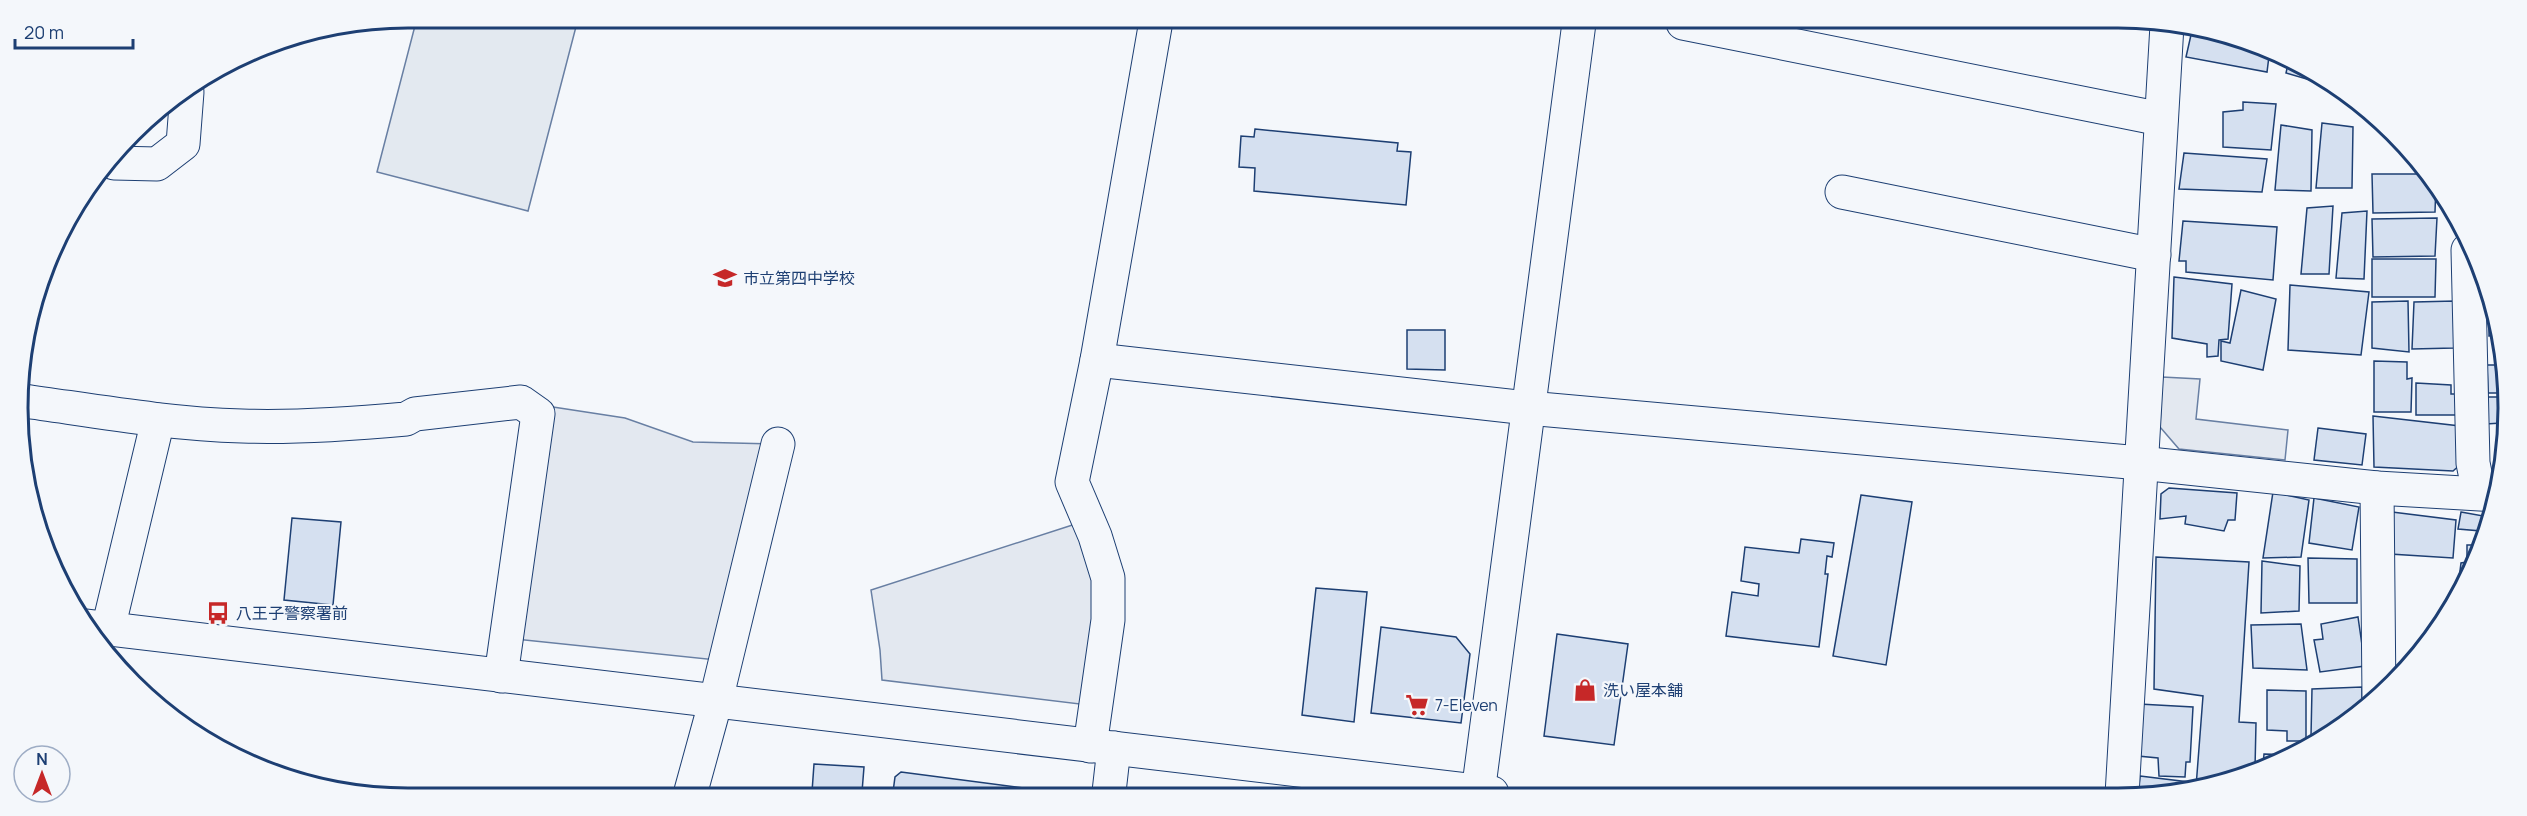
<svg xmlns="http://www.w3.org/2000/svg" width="2527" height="816" viewBox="0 0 2527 816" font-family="Manrope,'Noto Sans JP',sans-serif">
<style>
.green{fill:#e3e9f0;stroke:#687fa3;stroke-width:1.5}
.parking{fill:#e3e8f0;stroke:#687fa3;stroke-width:1.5}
.building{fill:#d5e0f0;stroke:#1d3f73;stroke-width:1.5}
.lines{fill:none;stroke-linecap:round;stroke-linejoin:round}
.minor-casing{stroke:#1d3f73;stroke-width:35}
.minor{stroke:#f4f7fb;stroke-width:33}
.labels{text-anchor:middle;stroke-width:4.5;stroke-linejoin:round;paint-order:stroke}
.poi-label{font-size:16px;fill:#1d3f73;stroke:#f4f7fb;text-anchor:start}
.rim{fill:none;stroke:#1d3f73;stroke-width:3}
</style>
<rect width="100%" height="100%" fill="#f4f7fb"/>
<path class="green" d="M 417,18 L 578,19 L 528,211 L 377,172 Z"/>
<g class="parking">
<path d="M 2162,377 L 2200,379 L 2196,419 L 2288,430 L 2285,460 L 2179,449 L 2160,427 Z"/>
<path d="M 540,405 L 625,418 L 693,442 L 778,444 L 726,661 L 506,638 Z"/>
<path d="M 1088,520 L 1095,536 L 1096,706 L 882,680 L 880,650 L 871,590 Z"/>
</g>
<g class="building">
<path d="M 2193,26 L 2269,56 L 2267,72 L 2186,57 Z"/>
<path d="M 2288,64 L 2336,84 L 2341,89 L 2286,73 Z"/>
<path d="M 2243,102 L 2276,104 L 2271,150 L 2223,147 L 2223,112 L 2243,110 Z"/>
<path d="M 2322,123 L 2353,127 L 2352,188 L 2316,188 Z"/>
<path d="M 2281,125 L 2312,130 L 2311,191 L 2275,190 Z"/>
<path d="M 1255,129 L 1398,143 L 1397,151 L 1411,152 L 1406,205 L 1254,191 L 1255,168 L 1239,167 L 1241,136 L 1254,137 Z"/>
<path d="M 2184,153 L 2267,159 L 2262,192 L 2179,189 Z"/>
<path d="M 2372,174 L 2426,174 L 2436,184 L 2435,212 L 2373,213 Z"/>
<path d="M 2333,206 L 2329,274 L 2301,274 L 2307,208 Z"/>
<path d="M 2367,211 L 2364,279 L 2336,278 L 2342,213 Z"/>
<path d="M 2437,218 L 2435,256 L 2373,257 L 2372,219 Z"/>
<path d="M 2183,221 L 2277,227 L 2273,280 L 2186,272 L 2186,261 L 2179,261 Z"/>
<path d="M 2372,259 L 2436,259 L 2435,297 L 2372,297 Z"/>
<path d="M 2174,277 L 2232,284 L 2228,339 L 2219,340 L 2218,356 L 2207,357 L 2207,344 L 2172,338 Z"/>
<path d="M 2480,281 L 2493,311 L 2482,311 Z"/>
<path d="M 2290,285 L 2369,292 L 2361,355 L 2288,350 Z"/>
<path d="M 2241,290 L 2276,299 L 2263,370 L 2221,361 L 2221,341 L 2230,343 Z"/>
<path d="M 2408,301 L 2409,352 L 2372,348 L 2372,302 Z"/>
<path d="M 2455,301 L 2454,348 L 2412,349 L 2414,302 Z"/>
<path d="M 2489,311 L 2493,311 L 2502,335 L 2489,336 Z"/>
<path d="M 1407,330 L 1445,330 L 1445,370 L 1407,369 Z"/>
<path d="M 2374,361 L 2407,362 L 2407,379 L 2412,378 L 2411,412 L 2374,412 Z"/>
<path d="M 2487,365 L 2502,365 L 2502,393 L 2488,393 Z"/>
<path d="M 2416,383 L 2451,385 L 2451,394 L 2456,394 L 2456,415 L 2416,415 Z"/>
<path d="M 2486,397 L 2502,397 L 2501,423 L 2486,424 Z"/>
<path d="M 2373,416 L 2460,426 L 2461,464 L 2453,471 L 2374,467 Z"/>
<path d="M 2318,428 L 2366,434 L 2362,465 L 2314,460 Z"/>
<path d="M 2169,488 L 2237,493 L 2235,520 L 2228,520 L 2224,531 L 2185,524 L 2186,516 L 2160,519 L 2161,494 Z"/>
<path d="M 2273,492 L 2309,500 L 2301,557 L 2263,558 Z"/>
<path d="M 1861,495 L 1912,502 L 1886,665 L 1833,656 Z"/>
<path d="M 2314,498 L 2359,507 L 2352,550 L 2309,543 Z"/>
<path d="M 2392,512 L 2456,520 L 2453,558 L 2390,554 Z"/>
<path d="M 2461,512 L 2489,517 L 2481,538 L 2481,531 L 2458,529 Z"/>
<path d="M 292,518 L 341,522 L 333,605 L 284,600 Z"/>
<path d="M 1801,539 L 1834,543 L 1832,557 L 1827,556 L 1825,574 L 1828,574 L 1819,647 L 1726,636 L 1732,592 L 1758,596 L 1759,584 L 1741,581 L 1745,547 L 1799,553 Z"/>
<path d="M 2467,545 L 2479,545 L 2456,603 L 2461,563 L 2467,562 Z"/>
<path d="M 2156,557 L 2249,562 L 2239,722 L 2256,723 L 2255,769 L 2196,787 L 2203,696 L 2154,689 Z"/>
<path d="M 2308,558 L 2357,559 L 2357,603 L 2309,603 Z"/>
<path d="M 2262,561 L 2300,566 L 2299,611 L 2261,613 Z"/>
<path d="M 1316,588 L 1367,592 L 1354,722 L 1302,715 Z"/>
<path d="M 2358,617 L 2365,666 L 2320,672 L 2314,640 L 2323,639 L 2321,624 Z"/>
<path d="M 2301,624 L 2307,670 L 2253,668 L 2251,625 Z"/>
<path d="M 1381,627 L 1456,637 L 1470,654 L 1461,723 L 1371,713 Z"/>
<path d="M 1557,634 L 1628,644 L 1614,745 L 1544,736 Z"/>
<path d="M 2362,687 L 2362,711 L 2324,736 L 2311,736 L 2312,689 Z"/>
<path d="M 2267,690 L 2306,691 L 2306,741 L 2287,741 L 2287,731 L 2267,730 Z"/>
<path d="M 2139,704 L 2193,707 L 2190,762 L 2186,762 L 2185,777 L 2159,776 L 2158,758 L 2138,756 Z"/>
<path d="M 2264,754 L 2295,755 L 2263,766 Z"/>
<path d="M 814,764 L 864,767 L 862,792 L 812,792 Z"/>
<path d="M 901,772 L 1055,792 L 893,792 L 895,777 Z"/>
<path d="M 2140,776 L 2189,782 L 2189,789 L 2170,795 L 2138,795 Z"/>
</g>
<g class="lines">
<g class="minor-casing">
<g id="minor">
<path d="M 1683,23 L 2161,119"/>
<path d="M 114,163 L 157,164 L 183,144 L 187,92"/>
<path d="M 1842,192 L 2154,255"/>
<path d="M 2468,250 L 2473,463 L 2479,493"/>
<path d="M 1097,360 L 1528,408 L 2140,463 L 2377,488 L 2497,495"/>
<path d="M 24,401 C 96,411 169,424 242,426 C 297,428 351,424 406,419 L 415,414 L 521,402 L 538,414 L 501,676"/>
<path d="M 2377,488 L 2379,698"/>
<path d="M 85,626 L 1492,793"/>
<path d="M 108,629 L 158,420"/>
<path d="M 1090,746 L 1108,620 L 1108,578 L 1095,536 L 1072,482 L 1097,360 L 1156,21"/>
<path d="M 691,791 L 716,700 L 778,444"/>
<path d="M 1109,792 L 1114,748"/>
<path d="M 1478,793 L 1579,23"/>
<path d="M 2122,795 L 2167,25"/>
</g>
</g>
<use href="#minor" class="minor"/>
</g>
<defs>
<g id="school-bare" transform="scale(1.8)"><path d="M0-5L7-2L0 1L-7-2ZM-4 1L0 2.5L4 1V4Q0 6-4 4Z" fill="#c62828" stroke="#f4f7fb" stroke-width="2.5" paint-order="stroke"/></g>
<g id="bus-bare" transform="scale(1.8)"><path d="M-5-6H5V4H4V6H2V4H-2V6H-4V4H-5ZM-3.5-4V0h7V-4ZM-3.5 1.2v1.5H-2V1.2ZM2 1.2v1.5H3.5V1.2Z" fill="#c62828" stroke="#f4f7fb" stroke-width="2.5" paint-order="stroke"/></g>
<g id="shop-bare" transform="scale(1.8)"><path d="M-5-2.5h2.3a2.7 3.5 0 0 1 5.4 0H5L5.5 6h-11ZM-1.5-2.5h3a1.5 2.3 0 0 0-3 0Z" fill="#c62828" stroke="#f4f7fb" stroke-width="2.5" paint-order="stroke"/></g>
<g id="supermarket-bare" transform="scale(1.8)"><path d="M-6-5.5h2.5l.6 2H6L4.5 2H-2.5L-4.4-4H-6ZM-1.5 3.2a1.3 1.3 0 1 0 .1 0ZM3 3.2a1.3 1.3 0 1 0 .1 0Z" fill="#c62828" stroke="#f4f7fb" stroke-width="2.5" paint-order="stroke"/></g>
</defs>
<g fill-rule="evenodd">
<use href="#school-bare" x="725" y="278"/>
<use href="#bus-bare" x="218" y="613"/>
<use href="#shop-bare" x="1585" y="690"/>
<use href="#supermarket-bare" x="1417" y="705"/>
</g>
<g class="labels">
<g class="poi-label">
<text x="743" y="284">市立第四中学校</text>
<text x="236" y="619">八王子警察署前</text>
<text x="1603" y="696">洗い屋本舗</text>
<text x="1435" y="711">7-Eleven</text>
</g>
</g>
<path d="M0 0H2527V816H0ZM408 28H2118A380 380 0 0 1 2498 408V408A380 380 0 0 1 2118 788H408A380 380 0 0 1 28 408V408A380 380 0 0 1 408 28Z" fill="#f4f7fb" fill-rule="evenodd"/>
<path class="rim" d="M408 28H2118A380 380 0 0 1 2498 408V408A380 380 0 0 1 2118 788H408A380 380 0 0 1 28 408V408A380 380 0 0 1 408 28Z"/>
<g transform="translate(42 774)"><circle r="28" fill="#f4f7fb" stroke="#9eadc5" stroke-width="1.5"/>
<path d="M0-4.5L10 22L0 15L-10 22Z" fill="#c62828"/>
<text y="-9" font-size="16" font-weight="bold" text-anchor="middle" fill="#1d3f73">N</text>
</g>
<path d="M15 39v9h118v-9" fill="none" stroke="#1d3f73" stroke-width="3"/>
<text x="24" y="39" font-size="18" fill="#1d3f73" stroke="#f4f7fb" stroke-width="4.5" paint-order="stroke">20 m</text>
</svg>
